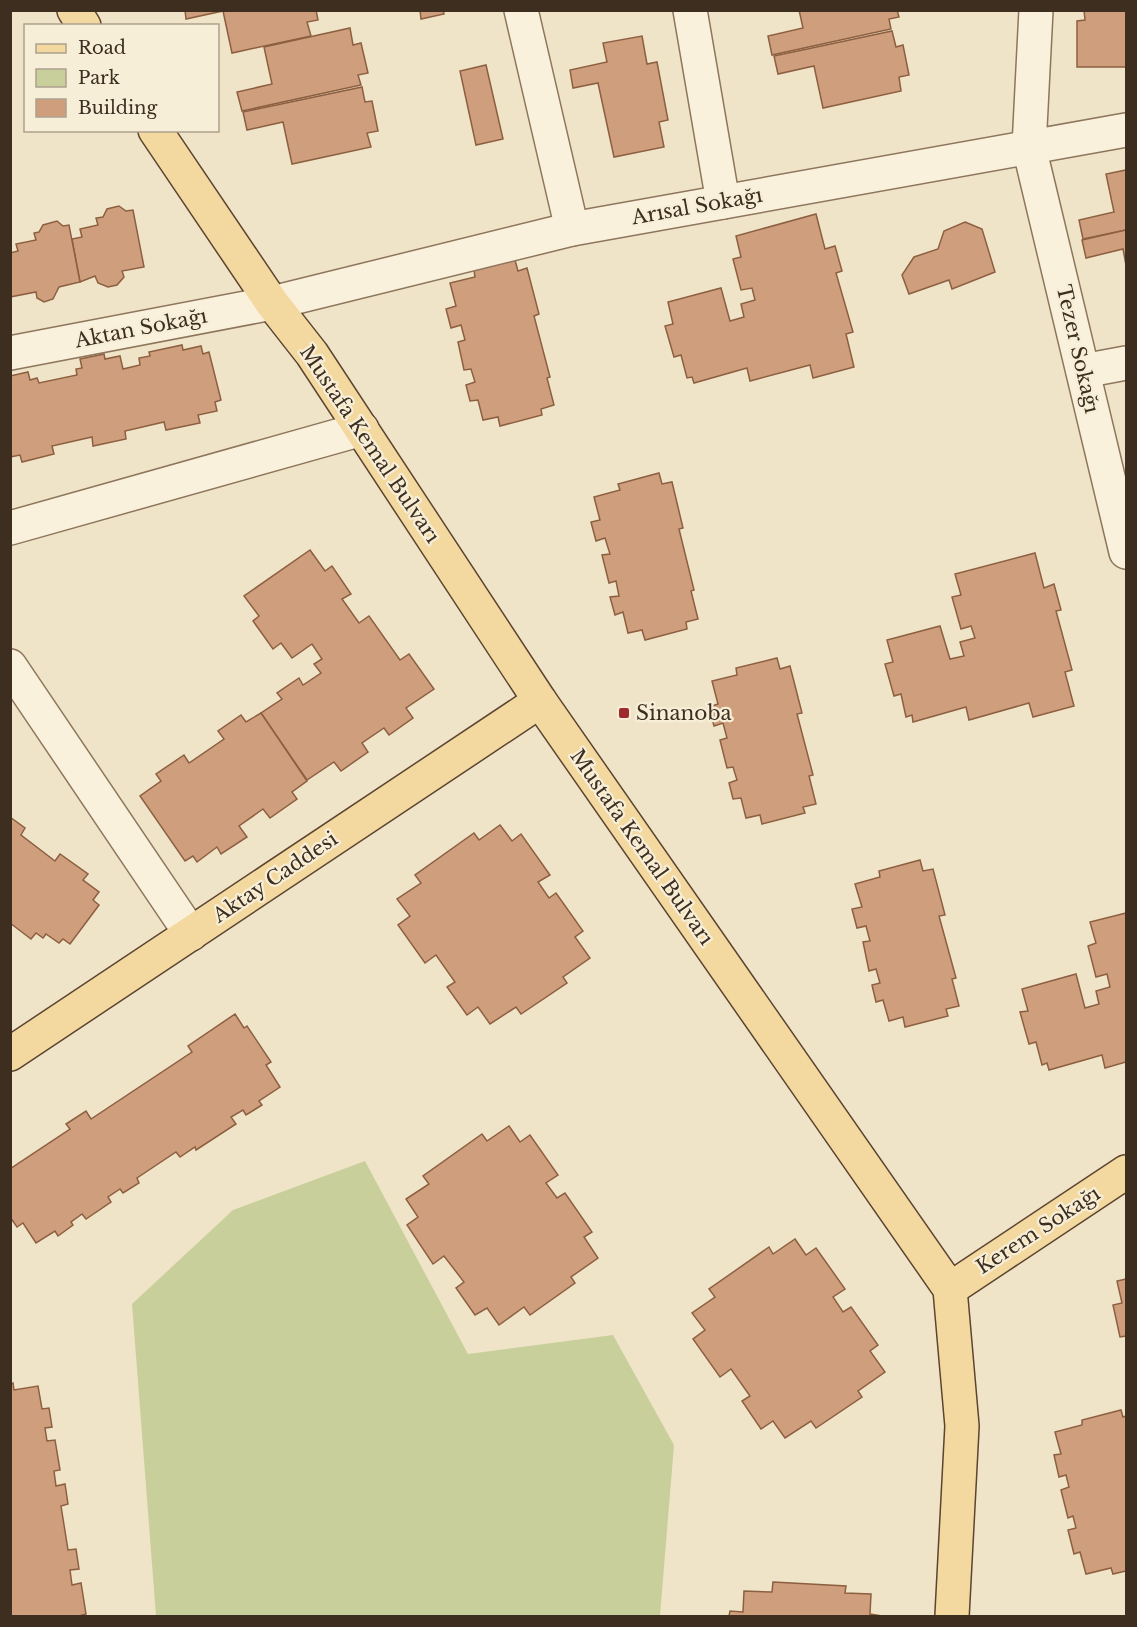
<svg xmlns="http://www.w3.org/2000/svg" width="1137" height="1627" viewBox="0 0 1137 1627" font-family="'Libre Baskerville',serif">
<style>
.green{fill:#c9cf9b}
.building{fill:#cf9f7d;stroke:#8d5f41;stroke-width:1.5}
.lines{fill:none;stroke-linecap:round;stroke-linejoin:round}
.minor-casing{stroke:#8d765c;stroke-width:36}
.major-casing{stroke:#5b4430;stroke-width:36}
.minor{stroke:#faf1dc;stroke-width:33}
.major{stroke:#f3d9a0;stroke-width:33}
.poi-dot{fill:#9e2a2b;stroke:#f7eed8;stroke-width:2}
.labels{text-anchor:middle;stroke-width:4.5;stroke-linejoin:round;paint-order:stroke}
.street-label{font-size:20px;fill:#3d2e20;stroke:#f7eed8}
.poi-label{font-size:20px;fill:#3d2e20;stroke:#f7eed8;text-anchor:start}
</style>
<rect width="100%" height="100%" fill="#f0e4c8"/>
<path class="green" d="M 365,1161 L 468,1354 L 613,1335 L 674,1445 L 660,1616 L 156,1616 L 132,1304 L 233,1210 Z"/>
<g class="building">
<path d="M 185,10 L 316,10 L 318,20 L 307,22 L 311,36 L 232,53 L 223,11 L 186,19 Z"/>
<path d="M 420,10 L 443,10 L 444,14 L 421,19 Z"/>
<path d="M 799,10 L 897,10 L 899,17 L 889,19 L 891,29 L 772,55 L 768,36 L 803,28 Z"/>
<path d="M 1084,10 L 1126,10 L 1126,67 L 1077,67 L 1077,21 L 1085,20 Z"/>
<path d="M 350,28 L 353,45 L 361,43 L 368,73 L 358,75 L 361,85 L 242,111 L 237,92 L 272,84 L 264,47 Z"/>
<path d="M 892,31 L 896,47 L 903,45 L 909,75 L 899,77 L 901,91 L 823,108 L 814,66 L 778,74 L 774,56 Z"/>
<path d="M 642,36 L 647,64 L 657,62 L 668,120 L 659,122 L 664,147 L 614,157 L 598,83 L 573,88 L 570,70 L 607,62 L 603,43 Z"/>
<path d="M 486,65 L 503,139 L 476,145 L 460,71 Z"/>
<path d="M 362,87 L 365,102 L 372,101 L 378,131 L 367,133 L 371,147 L 292,164 L 283,122 L 247,130 L 243,112 Z"/>
<path d="M 1126,170 L 1126,230 L 1083,239 L 1079,220 L 1114,212 L 1106,174 Z"/>
<path d="M 119,206 L 126,211 L 133,210 L 144,267 L 122,271 L 124,277 L 117,285 L 108,287 L 98,283 L 95,276 L 80,282 L 72,239 L 82,237 L 80,229 L 98,225 L 96,218 L 103,217 L 107,209 Z"/>
<path d="M 816,214 L 825,249 L 835,246 L 842,271 L 836,273 L 853,332 L 846,334 L 854,367 L 813,378 L 810,365 L 750,381 L 747,368 L 694,383 L 692,377 L 687,378 L 681,355 L 674,357 L 665,326 L 673,324 L 668,302 L 721,288 L 730,321 L 744,317 L 741,304 L 755,300 L 752,288 L 741,290 L 733,259 L 741,257 L 736,236 Z"/>
<path d="M 57,221 L 63,226 L 69,225 L 80,282 L 59,287 L 53,299 L 44,302 L 37,298 L 36,292 L 10,297 L 10,253 L 18,251 L 16,244 L 36,240 L 34,233 L 39,232 L 43,225 Z"/>
<path d="M 965,222 L 982,229 L 995,272 L 952,289 L 949,280 L 909,294 L 902,275 L 914,257 L 938,249 L 944,231 Z"/>
<path d="M 1126,230 L 1126,265 L 1123,249 L 1086,258 L 1082,240 Z"/>
<path d="M 515,260 L 518,271 L 527,268 L 539,314 L 534,316 L 550,377 L 547,378 L 554,405 L 541,409 L 542,415 L 500,426 L 498,417 L 483,420 L 478,400 L 470,401 L 466,385 L 475,382 L 471,369 L 464,370 L 458,342 L 465,340 L 461,325 L 451,328 L 446,309 L 456,306 L 450,283 L 475,277 L 474,270 Z"/>
<path d="M 182,345 L 183,350 L 201,346 L 203,354 L 209,352 L 221,400 L 215,402 L 217,411 L 198,415 L 200,423 L 166,430 L 164,422 L 125,431 L 126,439 L 93,446 L 92,437 L 52,446 L 54,454 L 22,462 L 20,455 L 10,457 L 10,376 L 28,372 L 30,380 L 37,378 L 39,383 L 77,375 L 76,369 L 82,368 L 80,359 L 104,354 L 105,359 L 120,356 L 123,369 L 140,365 L 139,358 L 150,356 L 149,352 Z"/>
<path d="M 659,473 L 662,484 L 672,482 L 683,528 L 679,529 L 694,590 L 691,591 L 698,619 L 686,622 L 687,629 L 645,640 L 642,630 L 628,633 L 623,612 L 615,615 L 610,597 L 619,596 L 616,581 L 609,583 L 602,555 L 610,554 L 605,538 L 596,541 L 591,522 L 600,520 L 594,497 L 620,490 L 618,484 Z"/>
<path d="M 310,550 L 325,571 L 332,566 L 351,594 L 342,599 L 359,623 L 369,616 L 400,660 L 409,654 L 434,689 L 406,708 L 413,718 L 389,735 L 384,728 L 362,743 L 368,752 L 341,771 L 334,762 L 307,780 L 261,713 L 282,699 L 277,693 L 299,678 L 303,685 L 321,673 L 314,664 L 322,659 L 312,644 L 292,658 L 281,643 L 273,649 L 253,621 L 259,616 L 244,596 Z"/>
<path d="M 1035,553 L 1044,588 L 1054,584 L 1061,610 L 1056,611 L 1072,670 L 1065,672 L 1074,706 L 1033,717 L 1029,703 L 969,720 L 966,707 L 913,722 L 912,715 L 906,717 L 901,694 L 894,696 L 885,664 L 893,662 L 887,640 L 940,626 L 950,659 L 964,656 L 960,642 L 975,638 L 971,626 L 961,629 L 952,597 L 961,595 L 955,574 Z"/>
<path d="M 777,658 L 780,669 L 790,666 L 802,713 L 797,714 L 813,775 L 809,776 L 816,804 L 803,807 L 805,813 L 762,824 L 760,815 L 746,818 L 741,798 L 733,799 L 729,783 L 737,780 L 733,767 L 727,768 L 720,740 L 727,738 L 723,723 L 714,726 L 709,707 L 718,704 L 712,681 L 737,675 L 736,668 Z"/>
<path d="M 261,713 L 307,781 L 292,792 L 297,799 L 270,818 L 263,809 L 239,826 L 247,837 L 221,854 L 217,847 L 197,862 L 193,856 L 185,861 L 140,796 L 161,781 L 156,774 L 184,755 L 189,763 L 224,739 L 218,731 L 241,715 L 246,722 Z"/>
<path d="M 10,817 L 25,828 L 21,835 L 55,861 L 60,854 L 88,874 L 83,880 L 99,892 L 93,900 L 99,905 L 70,944 L 63,939 L 59,943 L 46,934 L 43,938 L 36,933 L 31,939 L 10,923 Z"/>
<path d="M 500,825 L 512,841 L 521,834 L 550,875 L 538,882 L 549,898 L 556,893 L 583,931 L 575,937 L 590,958 L 563,977 L 567,983 L 521,1014 L 516,1007 L 490,1024 L 478,1007 L 467,1015 L 447,987 L 455,982 L 436,955 L 425,963 L 398,925 L 410,916 L 397,899 L 421,883 L 415,875 L 474,833 L 479,840 Z"/>
<path d="M 920,860 L 923,871 L 933,869 L 945,915 L 939,916 L 956,978 L 952,979 L 959,1006 L 946,1009 L 948,1016 L 905,1027 L 903,1017 L 889,1021 L 883,1000 L 876,1002 L 872,985 L 880,983 L 876,969 L 869,971 L 863,942 L 870,941 L 866,926 L 857,928 L 852,909 L 862,907 L 855,884 L 880,877 L 879,871 Z"/>
<path d="M 1126,913 L 1126,1062 L 1105,1068 L 1102,1055 L 1049,1070 L 1047,1063 L 1042,1065 L 1036,1042 L 1029,1044 L 1020,1012 L 1028,1011 L 1022,989 L 1076,974 L 1085,1008 L 1099,1004 L 1096,991 L 1110,987 L 1107,974 L 1096,977 L 1088,946 L 1096,943 L 1090,922 Z"/>
<path d="M 235,1014 L 244,1028 L 247,1026 L 271,1062 L 266,1065 L 280,1087 L 259,1101 L 262,1105 L 246,1115 L 243,1110 L 231,1117 L 236,1124 L 196,1150 L 195,1147 L 180,1157 L 176,1152 L 137,1178 L 139,1183 L 123,1193 L 120,1189 L 108,1197 L 111,1202 L 86,1219 L 82,1214 L 71,1222 L 73,1225 L 58,1236 L 55,1231 L 36,1243 L 23,1223 L 17,1227 L 10,1217 L 10,1169 L 70,1129 L 66,1124 L 86,1111 L 91,1119 L 192,1052 L 188,1046 Z"/>
<path d="M 509,1126 L 520,1142 L 530,1135 L 558,1175 L 546,1183 L 557,1198 L 565,1193 L 592,1232 L 584,1237 L 598,1258 L 571,1277 L 575,1283 L 530,1315 L 524,1307 L 499,1325 L 487,1308 L 475,1315 L 456,1288 L 464,1282 L 444,1256 L 433,1264 L 407,1225 L 418,1217 L 406,1199 L 429,1184 L 423,1176 L 482,1134 L 487,1141 Z"/>
<path d="M 795,1239 L 806,1255 L 816,1248 L 845,1289 L 833,1297 L 843,1312 L 851,1307 L 878,1345 L 870,1351 L 885,1372 L 858,1391 L 862,1397 L 816,1428 L 811,1421 L 785,1438 L 773,1421 L 761,1429 L 742,1401 L 750,1396 L 731,1369 L 720,1377 L 693,1339 L 705,1330 L 692,1313 L 715,1297 L 709,1289 L 769,1247 L 773,1254 Z"/>
<path d="M 1126,1279 L 1126,1336 L 1120,1337 L 1113,1305 L 1122,1303 L 1117,1281 Z"/>
<path d="M 13,1383 L 14,1390 L 38,1386 L 42,1409 L 49,1408 L 52,1427 L 45,1428 L 47,1441 L 55,1440 L 60,1470 L 54,1471 L 56,1486 L 65,1484 L 68,1504 L 61,1506 L 68,1550 L 76,1549 L 79,1569 L 70,1570 L 72,1585 L 81,1583 L 86,1614 L 79,1616 L 10,1616 L 10,1384 Z"/>
<path d="M 1121,1410 L 1123,1417 L 1126,1416 L 1126,1571 L 1113,1574 L 1111,1568 L 1086,1574 L 1080,1552 L 1074,1554 L 1068,1530 L 1076,1528 L 1073,1516 L 1068,1518 L 1061,1490 L 1069,1487 L 1066,1475 L 1059,1477 L 1054,1455 L 1061,1454 L 1055,1432 L 1082,1425 L 1082,1420 Z"/>
<path d="M 773,1582 L 846,1586 L 845,1593 L 871,1594 L 870,1614 L 882,1616 L 729,1616 L 730,1611 L 743,1612 L 744,1591 L 772,1592 Z"/>
</g>
<g class="lines">
<g class="minor-casing">
<g id="minor">
<path d="M 521,10 L 572,229"/>
<path d="M 690,10 L 723,202"/>
<path d="M 1036,10 L 1029,147 L 1126,552"/>
<path d="M 10,353 L 272,303 L 572,229 L 1126,130"/>
<path d="M 1083,371 L 1126,363"/>
<path d="M 10,528 L 362,429"/>
<path d="M 10,666 L 191,934"/>
</g>
</g>
<g class="major-casing">
<g id="major">
<path d="M 74,10 L 84,26"/>
<path d="M 155,130 L 272,303 L 312,354 L 540,701 L 950,1289 L 962,1426 L 952,1616"/>
<path d="M 10,1054 L 540,701"/>
<path d="M 950,1289 L 1126,1172"/>
</g>
</g>
<use href="#minor" class="minor"/>
<use href="#major" class="major"/>
</g>
<rect class="poi-dot" x="618" y="707" width="12" height="12" rx="3"/>
<g class="labels">
<g class="street-label">
<text transform="translate(697 206) rotate(-10)" y="7">Arısal Sokağı</text>
<text transform="translate(141 328) rotate(-11)" y="7">Aktan Sokağı</text>
<text transform="translate(1078 349) rotate(77)" y="7">Tezer Sokağı</text>
<text transform="translate(370 444) rotate(56)" y="7">Mustafa Kemal Bulvarı</text>
<text transform="translate(642 847) rotate(55)" y="7">Mustafa Kemal Bulvarı</text>
<text transform="translate(275 877) rotate(-34)" y="7">Aktay Caddesi</text>
<text transform="translate(1038 1230) rotate(-33)" y="7">Kerem Sokağı</text>
</g>
<g class="poi-label">
<text x="636" y="720">Sinanoba</text>
</g>
</g>
<rect width="1137" height="1627" fill="none" stroke="#3d2e20" stroke-width="24"/>
<rect x="24" y="24" width="195" height="108" fill="#f7eed8" stroke="#ada18e" stroke-width="1.5"/>
<rect x="36" y="44" width="30" height="9" fill="#f3d9a0" stroke="#ada18e" stroke-width="1.5"/>
<text x="78" y="54" font-size="18" fill="#3d2e20">Road</text>
<rect x="36" y="69" width="30" height="18" fill="#c9cf9b" stroke="#ada18e" stroke-width="1.5"/>
<text x="78" y="84" font-size="18" fill="#3d2e20">Park</text>
<rect x="36" y="99" width="30" height="18" fill="#cf9f7d" stroke="#ada18e" stroke-width="1.5"/>
<text x="78" y="114" font-size="18" fill="#3d2e20">Building</text>
</svg>
